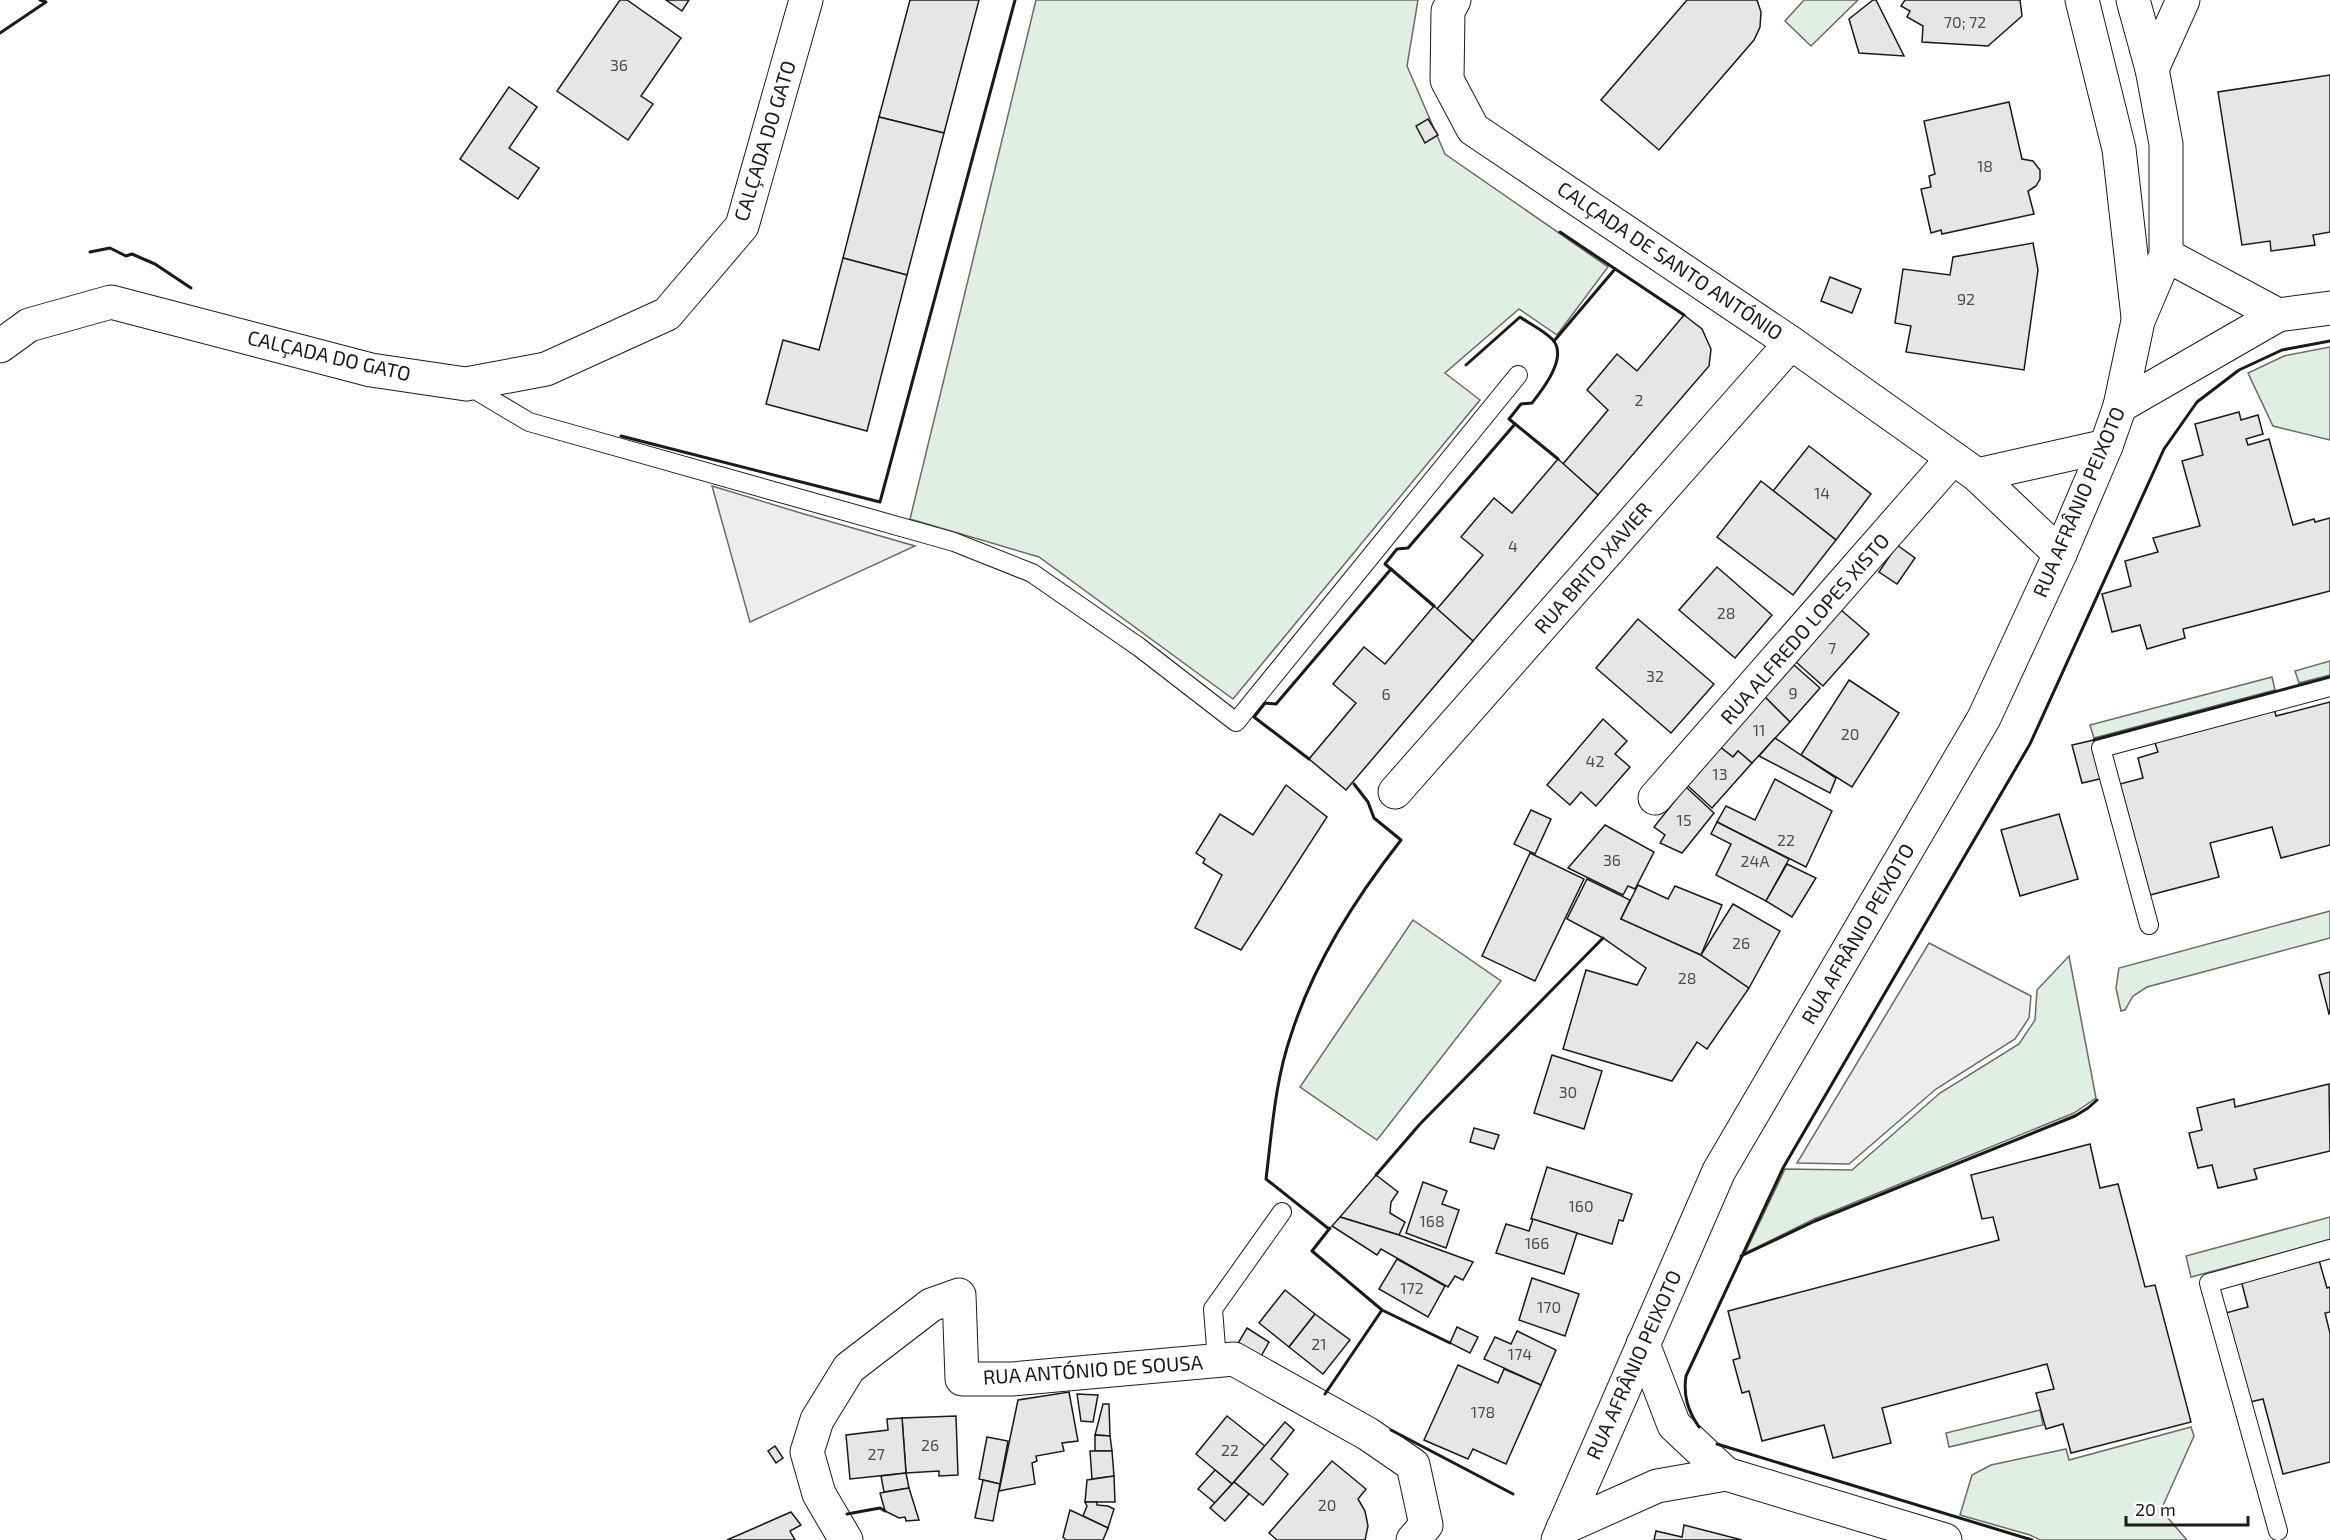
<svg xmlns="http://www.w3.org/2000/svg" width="2330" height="1540" viewBox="0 0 2330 1540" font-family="'Exo 2',sans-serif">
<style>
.green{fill:#e0efe3;stroke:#6a6a6a;stroke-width:1.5}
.parking{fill:#ededed;stroke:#6a6a6a;stroke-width:1.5}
.building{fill:#e6e6e6;stroke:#1a1a1a;stroke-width:1.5}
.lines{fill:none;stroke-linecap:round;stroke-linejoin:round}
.lane-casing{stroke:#1a1a1a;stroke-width:20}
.street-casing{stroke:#1a1a1a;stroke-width:35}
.secondary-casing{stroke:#1a1a1a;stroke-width:35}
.primary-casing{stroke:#1a1a1a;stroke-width:35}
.lane{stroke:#fff;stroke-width:18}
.street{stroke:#fff;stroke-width:33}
.secondary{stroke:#fff;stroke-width:33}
.primary{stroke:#fff;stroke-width:33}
.wall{stroke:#1a1a1a;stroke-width:3}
.labels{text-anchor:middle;stroke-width:4.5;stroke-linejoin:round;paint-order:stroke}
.number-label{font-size:16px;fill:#4d4d4d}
.street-label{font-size:20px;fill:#1a1a1a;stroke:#fff}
</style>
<rect width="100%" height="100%" fill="#fff"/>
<g class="green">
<path d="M 1036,0 L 1418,0 L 1407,66 L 1445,154 L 1608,267 L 1557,335 L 1519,309 L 1445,373 L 1480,400 L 1233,699 L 1039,557 L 910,519 Z"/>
<path d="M 1804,0 L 1858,0 L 1811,46 L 1785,21 Z"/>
<path d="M 2330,347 L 2330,440 L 2273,426 L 2248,373 L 2284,356 Z"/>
<path d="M 2330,661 L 2330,675 L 2299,683 L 2295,671 Z"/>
<path d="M 2272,677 L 2275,690 L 2094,738 L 2090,725 Z"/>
<path d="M 2330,911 L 2330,938 L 2147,987 L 2133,996 L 2125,1010 L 2121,1011 L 2116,988 L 2119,968 Z"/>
<path d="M 1413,920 L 1501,981 L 1377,1140 L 1300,1087 Z"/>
<path d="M 2069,956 L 2096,1098 L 2074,1113 L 1814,1219 L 1745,1253 L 1785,1169 L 1852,1170 L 1940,1093 L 2019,1044 L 2035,1020 L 2037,990 Z"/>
<path d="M 2330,1217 L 2330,1240 L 2191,1277 L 2186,1256 Z"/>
<path d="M 2040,1410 L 2043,1425 L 1949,1447 L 1946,1433 Z"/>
<path d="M 2191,1427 L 2194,1436 L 2161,1510 L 2187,1540 L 2040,1540 L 2030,1535 L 1960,1515 L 1972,1475 L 1991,1465 L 2066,1449 L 2069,1460 Z"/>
</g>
<g class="parking">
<path d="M 712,486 L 804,514 L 915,546 L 750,622 Z"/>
<path d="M 1929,943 L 2031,996 L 2029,1018 L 2015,1039 L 1936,1089 L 1849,1164 L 1797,1163 Z"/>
</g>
<g class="building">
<path d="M 620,0 L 627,0 L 681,38 L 641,96 L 653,104 L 628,140 L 557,91 Z"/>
<path d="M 666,0 L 689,0 L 682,11 Z"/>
<path d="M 910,0 L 979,0 L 944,133 L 879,117 Z"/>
<path d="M 1687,0 L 1757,0 L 1761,12 L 1760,27 L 1754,40 L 1659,150 L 1601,100 Z"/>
<path d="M 1873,0 L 1876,0 L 1904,56 L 1859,53 L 1849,19 Z"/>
<path d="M 1905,0 L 2020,0 L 2022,16 L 1988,46 L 1922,42 L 1923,26 L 1907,17 L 1910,11 L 1901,6 Z"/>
<path d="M 2330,75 L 2330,232 L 2313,235 L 2315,245 L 2271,251 L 2270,241 L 2242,245 L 2218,92 Z"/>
<path d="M 509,87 L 537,107 L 509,148 L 539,168 L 518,199 L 460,159 Z"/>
<path d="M 2009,102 L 2022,159 L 2033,161 L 2040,170 L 2040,179 L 2036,186 L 2028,191 L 2034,214 L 1942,234 L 1941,230 L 1931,233 L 1921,189 L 1931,187 L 1929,176 L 1935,174 L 1924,121 Z"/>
<path d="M 879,117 L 944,133 L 907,275 L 843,258 Z"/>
<path d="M 1428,119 L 1438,135 L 1425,143 L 1416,126 Z"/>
<path d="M 2033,243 L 2038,270 L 2024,370 L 1906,352 L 1911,326 L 1895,323 L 1903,269 L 1950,275 L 1953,257 Z"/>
<path d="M 843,258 L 907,275 L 867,431 L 766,404 L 783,340 L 819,350 Z"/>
<path d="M 1830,277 L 1861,289 L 1852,313 L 1821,301 Z"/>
<path d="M 1684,315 L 1702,329 L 1711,349 L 1709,366 L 1598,495 L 1563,464 L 1608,410 L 1587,390 L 1617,354 L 1637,371 Z"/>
<path d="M 2239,412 L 2241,420 L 2258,415 L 2263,434 L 2246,439 L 2248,445 L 2269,439 L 2293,525 L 2314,519 L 2315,522 L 2330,518 L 2330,591 L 2183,629 L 2185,638 L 2147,649 L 2140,625 L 2112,632 L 2102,594 L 2131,586 L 2125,561 L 2158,552 L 2153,538 L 2200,526 L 2182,461 L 2203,455 L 2195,424 Z"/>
<path d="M 1809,446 L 1871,494 L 1836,540 L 1773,491 Z"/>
<path d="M 1558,459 L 1598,495 L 1473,641 L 1437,609 L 1483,555 L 1461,537 L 1494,498 L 1512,513 Z"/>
<path d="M 1761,481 L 1836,540 L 1793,595 L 1717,537 Z"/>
<path d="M 1897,545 L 1915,558 L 1897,584 L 1879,572 Z"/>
<path d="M 1717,567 L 1772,615 L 1735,658 L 1679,610 Z"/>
<path d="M 1434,606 L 1473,641 L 1346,790 L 1309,759 L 1356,703 L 1333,684 L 1364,647 L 1385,664 Z"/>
<path d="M 1841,610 L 1869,634 L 1823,686 L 1796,662 Z"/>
<path d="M 1638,619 L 1714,684 L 1671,733 L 1596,668 Z"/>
<path d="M 1794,665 L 1820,688 L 1790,722 L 1765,697 Z"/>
<path d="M 1849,680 L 1899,713 L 1852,787 L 1801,755 Z"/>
<path d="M 1765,697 L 1790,722 L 1752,763 L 1738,751 L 1733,757 L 1720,747 Z"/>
<path d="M 2330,702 L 2330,845 L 2281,858 L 2272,827 L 2210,843 L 2219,877 L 2150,895 L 2120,784 L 2143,778 L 2138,758 L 2158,752 L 2154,740 L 2274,708 L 2276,716 Z"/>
<path d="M 1603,719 L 1627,741 L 1615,754 L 1630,767 L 1596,806 L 1581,792 L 1570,805 L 1547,785 Z"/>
<path d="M 1775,738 L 1836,778 L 1830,793 L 1759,756 Z"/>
<path d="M 2094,740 L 2104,778 L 2082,783 L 2072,745 Z"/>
<path d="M 1720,747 L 1733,757 L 1738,751 L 1752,763 L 1712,808 L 1687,785 Z"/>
<path d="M 1775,779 L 1832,811 L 1806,867 L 1717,822 L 1726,806 L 1755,820 Z"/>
<path d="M 1286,785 L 1327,817 L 1241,950 L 1195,928 L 1222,875 L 1203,863 L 1205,859 L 1196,853 L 1220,814 L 1253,835 Z"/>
<path d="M 1686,787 L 1714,813 L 1682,853 L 1660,843 L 1665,835 L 1654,827 Z"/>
<path d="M 1531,810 L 1551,819 L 1535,854 L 1514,844 Z"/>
<path d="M 2059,814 L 2078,879 L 2020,896 L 2001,830 Z"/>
<path d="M 1717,822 L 1789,859 L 1766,901 L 1716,875 L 1731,844 L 1711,834 Z"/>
<path d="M 1605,825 L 1654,852 L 1635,889 L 1628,886 L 1623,895 L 1568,868 Z"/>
<path d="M 1530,853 L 1584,879 L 1535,981 L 1482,956 Z"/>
<path d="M 1787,864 L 1816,878 L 1792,917 L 1766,901 Z"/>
<path d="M 1587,879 L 1630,900 L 1621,919 L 1701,955 L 1749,988 L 1707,1049 L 1697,1042 L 1672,1081 L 1563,1049 L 1586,970 L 1637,985 L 1646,968 L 1603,938 L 1567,919 Z"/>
<path d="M 1638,885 L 1668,899 L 1675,886 L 1722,905 L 1701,955 L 1621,919 Z"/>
<path d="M 1733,904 L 1780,931 L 1749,988 L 1701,955 Z"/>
<path d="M 2330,972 L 2330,1013 L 2329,1014 L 2319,975 Z"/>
<path d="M 1552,1055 L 1602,1071 L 1584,1129 L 1534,1113 Z"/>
<path d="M 2329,1084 L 2330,1151 L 2254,1169 L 2257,1179 L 2218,1188 L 2212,1165 L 2198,1168 L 2189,1133 L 2202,1130 L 2197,1108 L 2234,1099 L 2235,1107 Z"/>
<path d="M 1474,1128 L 1499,1135 L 1494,1149 L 1470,1142 Z"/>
<path d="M 2090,1144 L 2100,1188 L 2118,1184 L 2145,1287 L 2155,1285 L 2191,1422 L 2071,1453 L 2063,1424 L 2046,1429 L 2036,1393 L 2054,1389 L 2047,1364 L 1882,1408 L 1891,1443 L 1833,1458 L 1824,1425 L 1762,1441 L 1749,1391 L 1742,1393 L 1733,1360 L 1740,1358 L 1728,1311 L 1999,1240 L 1993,1217 L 1982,1219 L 1971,1175 Z"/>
<path d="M 1547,1167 L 1632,1194 L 1623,1221 L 1619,1220 L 1612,1244 L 1531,1219 Z"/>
<path d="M 1376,1175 L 1398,1192 L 1391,1202 L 1390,1213 L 1405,1222 L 1399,1235 L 1340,1217 Z"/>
<path d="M 1423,1182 L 1447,1191 L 1442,1204 L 1459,1210 L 1446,1248 L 1406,1233 Z"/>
<path d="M 1340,1217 L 1399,1235 L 1473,1262 L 1463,1280 L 1455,1276 L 1448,1287 L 1381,1249 L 1377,1255 L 1332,1226 Z"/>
<path d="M 1533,1219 L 1577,1233 L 1564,1274 L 1496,1253 L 1506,1224 L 1529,1231 Z"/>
<path d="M 1397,1259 L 1445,1286 L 1428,1317 L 1379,1289 Z"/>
<path d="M 2319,1260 L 2327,1288 L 2330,1287 L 2330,1312 L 2325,1313 L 2330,1333 L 2330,1462 L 2283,1474 L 2263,1399 L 2246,1403 L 2222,1314 L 2248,1307 L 2241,1280 Z"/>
<path d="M 1532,1278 L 1579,1294 L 1565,1336 L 1519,1320 Z"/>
<path d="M 1285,1290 L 1315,1314 L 1289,1347 L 1259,1323 Z"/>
<path d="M 1315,1314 L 1350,1340 L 1323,1374 L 1289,1347 Z"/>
<path d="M 1457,1327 L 1478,1337 L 1470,1353 L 1450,1343 Z"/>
<path d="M 1247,1328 L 1269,1342 L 1259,1360 L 1237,1345 Z"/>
<path d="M 1517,1331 L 1556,1350 L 1541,1385 L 1484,1359 L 1495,1337 L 1511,1344 Z"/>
<path d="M 1458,1365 L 1498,1383 L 1504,1369 L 1541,1385 L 1506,1464 L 1473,1449 L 1468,1459 L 1424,1440 Z"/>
<path d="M 1069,1392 L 1078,1441 L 1062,1443 L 1064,1451 L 1036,1456 L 1037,1461 L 1032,1463 L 1035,1484 L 999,1491 L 1018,1400 Z"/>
<path d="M 1077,1394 L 1098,1395 L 1093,1422 L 1081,1421 Z"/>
<path d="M 1103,1404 L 1109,1404 L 1110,1436 L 1095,1435 Z"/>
<path d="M 956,1416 L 958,1475 L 939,1476 L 939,1471 L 906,1473 L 902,1418 Z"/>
<path d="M 1227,1416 L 1265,1446 L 1232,1484 L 1196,1454 Z"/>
<path d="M 902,1418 L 906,1473 L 850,1479 L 846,1435 L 888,1430 L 887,1419 Z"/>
<path d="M 1285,1422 L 1294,1430 L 1271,1459 L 1288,1474 L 1263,1505 L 1234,1482 Z"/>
<path d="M 1095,1435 L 1110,1436 L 1112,1451 L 1095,1451 Z"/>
<path d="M 987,1437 L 1008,1441 L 1000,1484 L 979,1479 Z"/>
<path d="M 775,1446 L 783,1458 L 776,1463 L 768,1451 Z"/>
<path d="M 1090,1451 L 1112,1451 L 1114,1476 L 1092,1479 Z"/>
<path d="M 1332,1461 L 1366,1489 L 1358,1499 L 1365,1511 L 1368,1526 L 1365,1540 L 1277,1540 L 1269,1533 Z"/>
<path d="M 1215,1470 L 1232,1484 L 1215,1503 L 1198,1489 Z"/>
<path d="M 906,1473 L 909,1488 L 884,1492 L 881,1476 Z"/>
<path d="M 1114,1476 L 1115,1502 L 1085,1502 L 1087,1480 Z"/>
<path d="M 983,1480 L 1000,1484 L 993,1521 L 975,1518 Z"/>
<path d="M 1234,1482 L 1249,1494 L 1225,1521 L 1210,1508 Z"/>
<path d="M 909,1488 L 919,1520 L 906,1521 L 905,1517 L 899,1518 L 885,1511 L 880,1493 Z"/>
<path d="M 1085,1502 L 1097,1502 L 1097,1505 L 1108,1506 L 1114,1509 L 1108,1528 L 1083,1516 L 1087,1506 Z"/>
<path d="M 1070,1510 L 1108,1528 L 1103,1540 L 1066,1540 L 1063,1537 Z"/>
<path d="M 791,1512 L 801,1525 L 790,1531 L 795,1540 L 727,1540 Z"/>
<path d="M 1684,1525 L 1742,1540 L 1654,1540 L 1656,1531 L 1682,1537 Z"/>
</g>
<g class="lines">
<g class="lane-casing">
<g id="lane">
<path d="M 467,385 L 529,422 L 954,542 L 1032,573 L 1139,647 L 1236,722 L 1518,375"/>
<path d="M 2149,925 L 2101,748 L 2330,687"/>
<path d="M 1217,1360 L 1213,1309 L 1282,1212"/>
<path d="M 2278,1531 L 2209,1283 L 2330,1249"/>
</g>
</g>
<g class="street-casing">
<g id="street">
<path d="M 1454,0 L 1448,11 L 1447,80 L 1473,129 L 1791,343 L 1953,458 L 1977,475 L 2060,554"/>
<path d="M 2166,255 L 2278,315"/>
<path d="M 2120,406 L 2278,315"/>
<path d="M 1977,475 L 2106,446"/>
<path d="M 1395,792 L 1791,343"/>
<path d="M 1655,798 L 1953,458"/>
<path d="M 1643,1344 L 1674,1425 L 1726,1474"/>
<path d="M 1563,1528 L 1657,1486 L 1726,1474 L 1945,1540"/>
<path d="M 846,1540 L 819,1494 L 807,1452 L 817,1420 L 849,1368 L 931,1305 L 959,1295 L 962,1379 L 1012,1379 L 1234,1359 L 1368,1434 L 1413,1465 L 1426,1525 L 1413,1540"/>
</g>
</g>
<g class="secondary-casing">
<g id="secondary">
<path d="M 2278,315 L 2330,308"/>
<path d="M 0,346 L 29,325 L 111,302 L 371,370 L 466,384 L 546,369 L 667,314 L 742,226 L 806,0"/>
</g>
</g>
<g class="primary-casing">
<g id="primary">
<path d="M 2082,0 L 2119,149 L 2138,317"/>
<path d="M 2152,69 L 2183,0"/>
<path d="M 1558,1540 L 1719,1171 L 1984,718 L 2060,554 L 2106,446 L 2120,406 L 2138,321 L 2166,255 L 2166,144 L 2152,69 L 2133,0"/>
</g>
</g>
<use href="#lane" class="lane"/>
<use href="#street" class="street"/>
<use href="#secondary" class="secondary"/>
<use href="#primary" class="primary"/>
<g class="wall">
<path d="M 0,33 L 46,2 L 40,0"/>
<path d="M 1560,232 L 1684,315"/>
<path d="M 90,252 L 110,248 L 126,256 L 132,254 L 155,264 L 191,288"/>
<path d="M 1554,341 L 1615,269"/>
<path d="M 1466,365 L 1520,317 C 1530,324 1543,330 1552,339 C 1569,356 1543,389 1532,403 L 1521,404 L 1509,419 L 1558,459"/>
<path d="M 621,436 L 880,502 L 1015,0"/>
<path d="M 1434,606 L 1385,564 L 1397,549 L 1408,548 L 1515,424"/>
<path d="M 2094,740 L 2330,677"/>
<path d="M 1309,759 L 1254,717 L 1265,703 L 1276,704 L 1391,569"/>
<path d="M 1376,1175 L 1420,1124 L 1603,938"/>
<path d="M 1330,1228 L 1312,1251 L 1382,1310 L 1450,1343"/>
<path d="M 1329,1229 L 1266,1179 C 1272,1131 1275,1081 1291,1035 C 1314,963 1355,899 1401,840 L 1374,818 L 1368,802 L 1354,784"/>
<path d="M 1741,1256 L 1815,1221 L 2075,1116 L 2088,1108 L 2097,1100"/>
<path d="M 1325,1394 L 1382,1310"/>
<path d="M 1699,1427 C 1688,1411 1683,1396 1686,1376 L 1783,1168 L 2030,744 L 2164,449 L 2197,402 L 2239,370 L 2282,350 L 2330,341"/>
<path d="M 1391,1430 L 1513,1494"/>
<path d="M 1717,1444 L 2032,1540"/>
<path d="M 847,1514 L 880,1508 L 885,1511"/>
</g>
</g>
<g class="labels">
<g class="number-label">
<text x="1965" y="28">70; 72</text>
<text x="619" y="71">36</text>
<text x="1985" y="172">18</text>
<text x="1966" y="305">92</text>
<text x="1639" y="406">2</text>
<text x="1822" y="499">14</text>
<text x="1513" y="552">4</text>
<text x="1726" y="619">28</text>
<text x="1832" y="654">7</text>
<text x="1655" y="682">32</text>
<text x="1793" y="699">9</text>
<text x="1386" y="700">6</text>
<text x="1759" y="736">11</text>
<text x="1850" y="740">20</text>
<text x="1595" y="767">42</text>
<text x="1720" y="780">13</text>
<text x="1684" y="826">15</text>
<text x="1786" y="846">22</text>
<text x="1612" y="866">36</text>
<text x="1755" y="867">24A</text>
<text x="1741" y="949">26</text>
<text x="1687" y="984">28</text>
<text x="1568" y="1098">30</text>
<text x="1581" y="1212">160</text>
<text x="1432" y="1227">168</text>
<text x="1537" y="1249">166</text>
<text x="1412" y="1294">172</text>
<text x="1549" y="1313">170</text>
<text x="1319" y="1350">21</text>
<text x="1520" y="1360">174</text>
<text x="1483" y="1418">178</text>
<text x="930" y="1451">26</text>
<text x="1230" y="1456">22</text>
<text x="876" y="1460">27</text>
<text x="1327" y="1511">20</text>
</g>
<g class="street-label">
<text transform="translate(765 141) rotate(-73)" y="7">CALÇADA DO GATO</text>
<text transform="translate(1670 261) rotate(34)" y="7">CALÇADA DE SANTO ANTÓNIO</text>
<text transform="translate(329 356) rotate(13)" y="7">CALÇADA DO GATO</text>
<text transform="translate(2079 502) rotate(-67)" y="7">RUA AFRÂNIO PEIXOTO</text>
<text transform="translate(1593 568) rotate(-49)" y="7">RUA BRITO XAVIER</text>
<text transform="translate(1805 629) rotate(-49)" y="7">RUA ALFREDO LOPES XISTO</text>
<text transform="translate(1858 934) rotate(-60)" y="7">RUA AFRÂNIO PEIXOTO</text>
<text transform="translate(1634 1365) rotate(-66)" y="7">RUA AFRÂNIO PEIXOTO</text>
<text transform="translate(1093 1370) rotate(-4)" y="7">RUA ANTÓNIO DE SOUSA</text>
</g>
</g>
<path d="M2126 1516v9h122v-9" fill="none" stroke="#1a1a1a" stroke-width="3"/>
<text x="2135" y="1516" font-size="18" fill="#1a1a1a" stroke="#ffffff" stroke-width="4.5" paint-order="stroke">20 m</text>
</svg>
